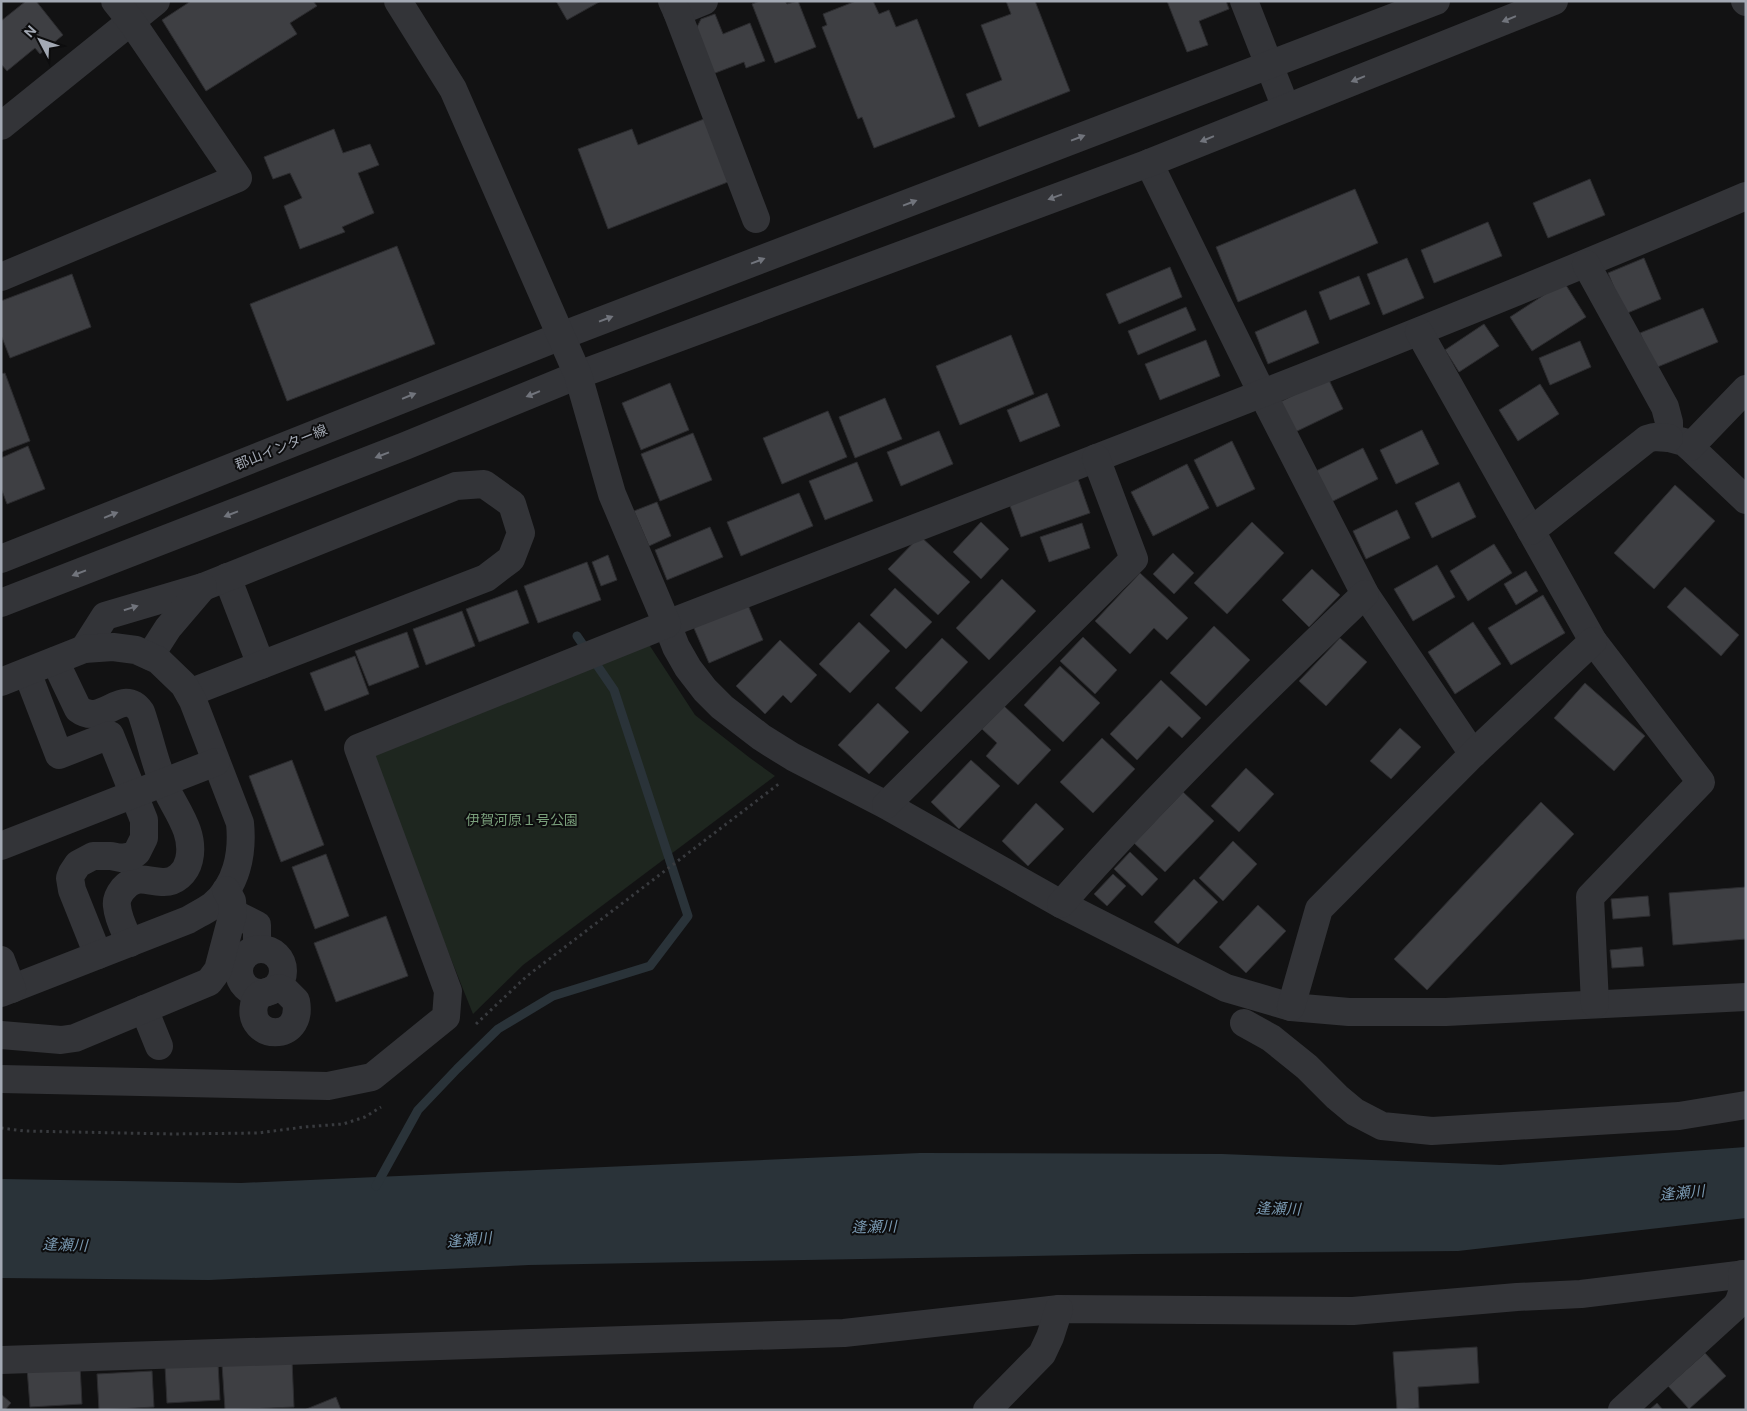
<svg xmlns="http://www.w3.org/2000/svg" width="1747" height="1411" viewBox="0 0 1747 1411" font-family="'DM Sans','Noto Sans JP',sans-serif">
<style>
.green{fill:#1e261f}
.water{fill:#2a3339}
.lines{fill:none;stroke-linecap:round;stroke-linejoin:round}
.stream{stroke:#2a3339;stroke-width:9}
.building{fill:#3e3f43;stroke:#2c2c2f}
.path{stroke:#393b3f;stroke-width:3;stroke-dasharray:2.5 4;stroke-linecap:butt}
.minor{stroke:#333438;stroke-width:28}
.oneway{fill:#71747c}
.labels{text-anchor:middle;stroke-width:4;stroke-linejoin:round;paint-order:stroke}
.street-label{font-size:14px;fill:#a3a9b4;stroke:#0d0d0e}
.park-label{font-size:14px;fill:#7a9f7b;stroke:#0d0d0e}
.water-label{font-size:15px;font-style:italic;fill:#7998b0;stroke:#0d0d0e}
</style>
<rect width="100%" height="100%" fill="#121213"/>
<path class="green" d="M 648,643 L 695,715 L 750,758 L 775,776 L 523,965 L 473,1014 L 369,754 Z"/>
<path class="water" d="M 1746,1147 L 1746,1218 L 1458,1251 L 1136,1254 L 529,1265 L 209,1280 L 1,1278 L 1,1179 L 241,1183 L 920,1153 L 1222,1154 L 1500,1165 Z"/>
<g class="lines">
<path class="stream" d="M 376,1186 L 418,1110 L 457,1069 L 498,1029 L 553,996 L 650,966 L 688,916 L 614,690 L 577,636"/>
</g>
<g class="building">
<path d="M 26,1 L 36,1 L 63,35 L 40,54 L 35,48 L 7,71 L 1,64 L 1,21 Z"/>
<path d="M 191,1 L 313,1 L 317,6 L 290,23 L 297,34 L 206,91 L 162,20 Z"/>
<path d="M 556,1 L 601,1 L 567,20 Z"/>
<path d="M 760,1 L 785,1 L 787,4 L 798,1 L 816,47 L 775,63 L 752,4 Z"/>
<path d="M 856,1 L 873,1 L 879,14 L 889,10 L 896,27 L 917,19 L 955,117 L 874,148 L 862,117 L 858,119 L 822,27 L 827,25 L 823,14 Z"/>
<path d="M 1006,1 L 1035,1 L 1070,91 L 979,127 L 966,94 L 1002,80 L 981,25 L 1011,14 Z"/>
<path d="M 1167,1 L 1226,1 L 1229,9 L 1199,21 L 1208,45 L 1187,52 Z"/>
<path d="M 715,14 L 723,34 L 750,23 L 765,61 L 746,68 L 744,62 L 710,75 L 694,33 L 701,19 Z"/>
<path d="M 709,117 L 733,180 L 608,229 L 578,149 L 632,129 L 638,145 Z"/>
<path d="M 334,129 L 343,153 L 370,144 L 379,165 L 358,173 L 374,213 L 342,227 L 345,232 L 300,249 L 284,206 L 302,198 L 290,173 L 273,179 L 264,157 Z"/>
<path d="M 1590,179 L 1605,215 L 1548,238 L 1533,203 Z"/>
<path d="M 1355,189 L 1378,243 L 1238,302 L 1216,247 Z"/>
<path d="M 1488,222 L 1502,256 L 1434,283 L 1421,250 Z"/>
<path d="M 397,246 L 435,344 L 287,401 L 250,304 Z"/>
<path d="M 1407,258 L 1424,298 L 1383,315 L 1367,274 Z"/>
<path d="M 1644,258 L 1661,299 L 1625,314 L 1608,273 Z"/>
<path d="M 1170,267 L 1182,297 L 1119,324 L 1106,294 Z"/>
<path d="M 72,274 L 91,327 L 10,358 L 1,335 L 1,301 Z"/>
<path d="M 1359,276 L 1370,304 L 1330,320 L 1319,292 Z"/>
<path d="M 1564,282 L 1586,317 L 1532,351 L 1510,317 Z"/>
<path d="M 1186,307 L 1196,330 L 1138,355 L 1128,331 Z"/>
<path d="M 1703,308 L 1718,342 L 1655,368 L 1640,333 Z"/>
<path d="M 1306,310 L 1319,343 L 1268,364 L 1255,332 Z"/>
<path d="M 1484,324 L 1499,346 L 1459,372 L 1445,350 Z"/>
<path d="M 1011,335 L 1034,394 L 960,425 L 936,366 Z"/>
<path d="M 1206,340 L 1220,376 L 1160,400 L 1145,364 Z"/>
<path d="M 1580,341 L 1591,367 L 1550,385 L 1539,358 Z"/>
<path d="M 5,373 L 30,441 L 1,452 L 1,374 Z"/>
<path d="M 1328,378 L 1343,409 L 1291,434 L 1276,404 Z"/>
<path d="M 670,383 L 689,430 L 641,450 L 622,403 Z"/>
<path d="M 1540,384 L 1559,414 L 1518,441 L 1499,410 Z"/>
<path d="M 1047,393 L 1060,426 L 1020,442 L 1007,410 Z"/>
<path d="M 885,398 L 902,439 L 855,458 L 839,417 Z"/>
<path d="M 828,411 L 847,457 L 782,484 L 763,438 Z"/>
<path d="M 1422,430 L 1439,464 L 1396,484 L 1380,450 Z"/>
<path d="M 939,431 L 953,464 L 901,486 L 887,452 Z"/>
<path d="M 693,433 L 712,480 L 660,501 L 641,454 Z"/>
<path d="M 1232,441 L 1255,489 L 1217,507 L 1194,460 Z"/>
<path d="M 28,446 L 45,489 L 7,504 L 1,488 L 1,458 Z"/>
<path d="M 1363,448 L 1378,479 L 1327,504 L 1312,473 Z"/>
<path d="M 857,462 L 873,501 L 825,520 L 809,481 Z"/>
<path d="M 1187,464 L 1209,508 L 1153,536 L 1131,492 Z"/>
<path d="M 1078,479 L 1090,513 L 1021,537 L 1009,503 Z"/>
<path d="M 1459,482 L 1476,517 L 1432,538 L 1415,503 Z"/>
<path d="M 1675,485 L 1715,521 L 1654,589 L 1614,553 Z"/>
<path d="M 799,493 L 813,526 L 741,556 L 727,522 Z"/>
<path d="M 657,502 L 671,536 L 649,546 L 634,511 Z"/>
<path d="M 1397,510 L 1410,538 L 1366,559 L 1353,531 Z"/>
<path d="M 981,522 L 1009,549 L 981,579 L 953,552 Z"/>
<path d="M 1252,522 L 1284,553 L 1227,614 L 1194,583 Z"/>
<path d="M 1082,523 L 1090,548 L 1049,562 L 1040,537 Z"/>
<path d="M 710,527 L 723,557 L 667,580 L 655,550 Z"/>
<path d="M 920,536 L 970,582 L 938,615 L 888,569 Z"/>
<path d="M 1494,544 L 1512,573 L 1468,601 L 1450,571 Z"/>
<path d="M 1173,553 L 1194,573 L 1174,594 L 1153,574 Z"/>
<path d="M 608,555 L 617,580 L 601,586 L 592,562 Z"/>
<path d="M 587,562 L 601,600 L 538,623 L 524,586 Z"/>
<path d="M 1437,565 L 1455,597 L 1413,621 L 1394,589 Z"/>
<path d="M 1312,569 L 1340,595 L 1309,627 L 1282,600 Z"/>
<path d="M 1526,571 L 1538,591 L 1516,605 L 1504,584 Z"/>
<path d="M 1140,573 L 1188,618 L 1167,640 L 1154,628 L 1130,654 L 1095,621 Z"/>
<path d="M 1002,579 L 1036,611 L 989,660 L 956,628 Z"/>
<path d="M 1685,587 L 1739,635 L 1721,656 L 1667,607 Z"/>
<path d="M 895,588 L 932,622 L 906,649 L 870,615 Z"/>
<path d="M 517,590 L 529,623 L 479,642 L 466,609 Z"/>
<path d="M 1543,595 L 1565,633 L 1511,665 L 1488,628 Z"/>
<path d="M 747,603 L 763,640 L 709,663 L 693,626 Z"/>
<path d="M 462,611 L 475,646 L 426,665 L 413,629 Z"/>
<path d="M 859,622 L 890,651 L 850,693 L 819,664 Z"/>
<path d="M 1473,622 L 1501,664 L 1455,694 L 1428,652 Z"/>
<path d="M 1214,626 L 1250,660 L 1206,706 L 1170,673 Z"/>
<path d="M 407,632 L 419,667 L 369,686 L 355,651 Z"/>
<path d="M 1083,637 L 1117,670 L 1095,694 L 1060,661 Z"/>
<path d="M 942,638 L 968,662 L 921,712 L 895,688 Z"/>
<path d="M 1340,638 L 1367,662 L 1326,706 L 1299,681 Z"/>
<path d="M 780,640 L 817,675 L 791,703 L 783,695 L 765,714 L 736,686 Z"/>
<path d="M 355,656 L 369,694 L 325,711 L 310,673 Z"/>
<path d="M 1060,666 L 1100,703 L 1063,742 L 1024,705 Z"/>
<path d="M 1161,680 L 1201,718 L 1182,738 L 1169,726 L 1137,760 L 1110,734 Z"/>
<path d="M 1585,683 L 1645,736 L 1614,771 L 1554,718 Z"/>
<path d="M 878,703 L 909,732 L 869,774 L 838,745 Z"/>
<path d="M 1004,706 L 1051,750 L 1018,785 L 986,756 L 997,743 L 982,729 Z"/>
<path d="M 1400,728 L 1421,747 L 1391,779 L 1370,761 Z"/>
<path d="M 1102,738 L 1135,769 L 1093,813 L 1060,782 Z"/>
<path d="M 292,760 L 324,845 L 281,862 L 249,776 Z"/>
<path d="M 971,760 L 1000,786 L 959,829 L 931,802 Z"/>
<path d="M 1246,768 L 1274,794 L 1239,832 L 1211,806 Z"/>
<path d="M 1183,792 L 1214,821 L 1165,872 L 1134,843 Z"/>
<path d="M 1541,802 L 1574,834 L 1427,990 L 1394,959 Z"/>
<path d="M 1036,803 L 1064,829 L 1028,866 L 1002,841 Z"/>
<path d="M 1233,841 L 1257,864 L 1223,901 L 1199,878 Z"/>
<path d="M 1130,852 L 1158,879 L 1142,896 L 1114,869 Z"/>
<path d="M 326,854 L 349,916 L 315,929 L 292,867 Z"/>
<path d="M 1113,874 L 1126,886 L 1107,906 L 1094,894 Z"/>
<path d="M 1194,879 L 1218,902 L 1178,944 L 1154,922 Z"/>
<path d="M 1746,887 L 1746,939 L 1673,945 L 1669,893 Z"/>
<path d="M 1648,896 L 1650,916 L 1613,919 L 1611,899 Z"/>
<path d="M 1258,905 L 1286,931 L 1246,973 L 1219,947 Z"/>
<path d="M 386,916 L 408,976 L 336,1002 L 314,943 Z"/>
<path d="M 1642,947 L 1644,966 L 1612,968 L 1610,950 Z"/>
<path d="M 1477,1347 L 1479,1383 L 1418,1387 L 1419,1408 L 1397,1410 L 1393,1352 Z"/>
<path d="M 1705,1353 L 1726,1376 L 1689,1409 L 1668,1386 Z"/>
<path d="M 292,1360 L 294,1407 L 225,1410 L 222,1364 Z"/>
<path d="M 218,1363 L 220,1400 L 167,1403 L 165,1366 Z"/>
<path d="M 80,1365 L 82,1404 L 30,1407 L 27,1368 Z"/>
<path d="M 152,1371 L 154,1407 L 99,1410 L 97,1374 Z"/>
<path d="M 1,1394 L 11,1403 L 5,1410 L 1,1410 Z"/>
<path d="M 336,1397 L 341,1410 L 304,1410 Z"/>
<path d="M 1657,1403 L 1663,1410 L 1649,1410 Z"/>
</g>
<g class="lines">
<g class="path">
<path d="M 476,1024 L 527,976 L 780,783"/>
<path d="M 1,1128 L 24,1131 L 172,1134 L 258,1133 L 304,1127 L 343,1124 L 365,1117 L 381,1107"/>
</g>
<g class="minor">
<path d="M 672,1 L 677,12 L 704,1"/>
<path d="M 1244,1 L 1286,108"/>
<path d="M 1745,1 L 1746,2"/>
<path d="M 677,12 L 756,219"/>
<path d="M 1,126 L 156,1"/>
<path d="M 1149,163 L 1262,393 L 1365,594 L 1473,754"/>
<path d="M 1746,196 C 1390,348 1028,484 667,624 L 676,647 L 688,668 L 705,690 L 722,707 L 761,737 L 793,757 L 886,805 L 1061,904 L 1226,988 L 1291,1007 L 1349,1012 L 1446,1012 L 1746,997"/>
<path d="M 1586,264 L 1665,407 L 1669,422 L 1669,438 L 1684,442 L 1690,447 L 1746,500"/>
<path d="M 1,277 L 238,178 L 131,21 L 115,1"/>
<path d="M 1419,332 L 1593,641 L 1701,782 L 1590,897 L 1595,1004"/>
<path d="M 1690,447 L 1746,389"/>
<path d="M 1531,531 L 1647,439 L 1654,437 L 1669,438"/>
<path d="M 1,559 L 561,336 L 1436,1"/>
<path d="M 227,577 L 261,665"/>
<path d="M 1,603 L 405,446 L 578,375 L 1149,163 L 1554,1"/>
<path d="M 84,649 L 105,616 L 203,587 L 456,486 L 484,484 L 512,504 L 521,533 L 511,559 L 486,578 L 189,693"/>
<path d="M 150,656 L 168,628 L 203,587"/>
<path d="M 55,661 L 78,709 C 103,728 122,685 141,712 C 149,735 154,760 163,782 C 173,807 196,831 189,860 C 186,873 175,883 162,882 C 145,881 136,874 123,889 C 119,894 116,900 117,906 C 118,919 125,931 130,943"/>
<path d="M 27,672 L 59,755 L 110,735 L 144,820 L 144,838 L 137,852 L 132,856 L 121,858 L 111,856 L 93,856 L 78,864 L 72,873 L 70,878 L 72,890 L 98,955"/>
<path d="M 1,682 L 84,649 L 113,647 L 136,650 L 158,660 L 184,685 L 193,701 L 240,823 C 243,853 237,886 212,906 C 205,911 196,915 188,920 L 1,993"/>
<path d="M 886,805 L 1134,559 L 1096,458"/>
<path d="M 1,846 L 216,762"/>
<path d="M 1061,904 C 1157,795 1260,694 1365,594"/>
<path d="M 233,913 L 257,925 L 257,949"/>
<circle cx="261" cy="971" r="22"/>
<path d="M 1,960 L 12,989"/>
<path d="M 279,988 L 286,991 L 296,1001 C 304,1044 247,1040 254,1005 C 255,1001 257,997 260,995 C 265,992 273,990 279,988 Z"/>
<path d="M 1291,1007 L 1319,909 L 1473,754 L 1593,641"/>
<path d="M 144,1009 L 159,1046"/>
<path d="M 1244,1023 L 1271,1038 L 1307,1067 L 1337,1097 L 1355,1112 L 1382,1126 L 1432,1131 L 1679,1116 L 1746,1105"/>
<path d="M 1,1035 L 61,1040 L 75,1038 L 209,982 L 218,970 L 233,913 L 232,901 L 226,890"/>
<path d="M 1,1079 L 328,1086 L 372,1077 L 446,1017 L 448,991 L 358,748 L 667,624 L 612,494 L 578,375 L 453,89 L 398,1"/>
<path d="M 1,1360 L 844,1333 L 1059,1309 L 1353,1311 L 1517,1297 L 1581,1294 L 1746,1274"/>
<path d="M 987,1410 L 1042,1354 L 1050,1337 L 1059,1309"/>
<path d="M 1622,1410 L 1736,1306 C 1743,1296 1744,1286 1742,1274"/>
</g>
</g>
<defs><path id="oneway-solid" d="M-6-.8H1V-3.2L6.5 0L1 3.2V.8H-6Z" transform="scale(1.25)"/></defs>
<g class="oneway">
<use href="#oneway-solid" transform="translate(1509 19) rotate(158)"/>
<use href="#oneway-solid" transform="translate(1358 79) rotate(158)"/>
<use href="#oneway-solid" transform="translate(1078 138) rotate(-21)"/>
<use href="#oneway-solid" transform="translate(1207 139) rotate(158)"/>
<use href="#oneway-solid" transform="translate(1055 197) rotate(160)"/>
<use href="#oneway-solid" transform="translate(910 203) rotate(-21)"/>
<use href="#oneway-solid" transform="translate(758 261) rotate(-21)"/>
<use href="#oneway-solid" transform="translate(606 319) rotate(-21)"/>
<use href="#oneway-solid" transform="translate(533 394) rotate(158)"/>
<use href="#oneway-solid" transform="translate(409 396) rotate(-22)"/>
<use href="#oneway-solid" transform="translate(382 455) rotate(159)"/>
<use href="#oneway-solid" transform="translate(231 514) rotate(159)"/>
<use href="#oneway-solid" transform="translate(111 515) rotate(-22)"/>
<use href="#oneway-solid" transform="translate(79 573) rotate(159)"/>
<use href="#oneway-solid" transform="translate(131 608) rotate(-17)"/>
</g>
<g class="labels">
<g class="street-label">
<text transform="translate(281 447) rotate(-22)" y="5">郡山インター線</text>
</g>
<g class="park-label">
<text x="522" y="825">伊賀河原１号公園</text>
</g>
<g class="water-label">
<text transform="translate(1682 1193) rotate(-5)" y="5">逢瀬川</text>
<text transform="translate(1278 1209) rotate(1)" y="5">逢瀬川</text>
<text transform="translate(874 1227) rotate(-1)" y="5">逢瀬川</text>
<text transform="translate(469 1240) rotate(-5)" y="5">逢瀬川</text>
<text transform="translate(65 1245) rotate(2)" y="5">逢瀬川</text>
</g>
</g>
<rect width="1747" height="1411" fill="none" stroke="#a3a9b4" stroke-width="5"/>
<g transform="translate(40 40) rotate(311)" stroke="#0d0d0e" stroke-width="4" paint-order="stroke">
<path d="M0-4L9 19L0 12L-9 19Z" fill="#a3a9b4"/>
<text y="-8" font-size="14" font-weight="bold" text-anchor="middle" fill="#a3a9b4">N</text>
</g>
</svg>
